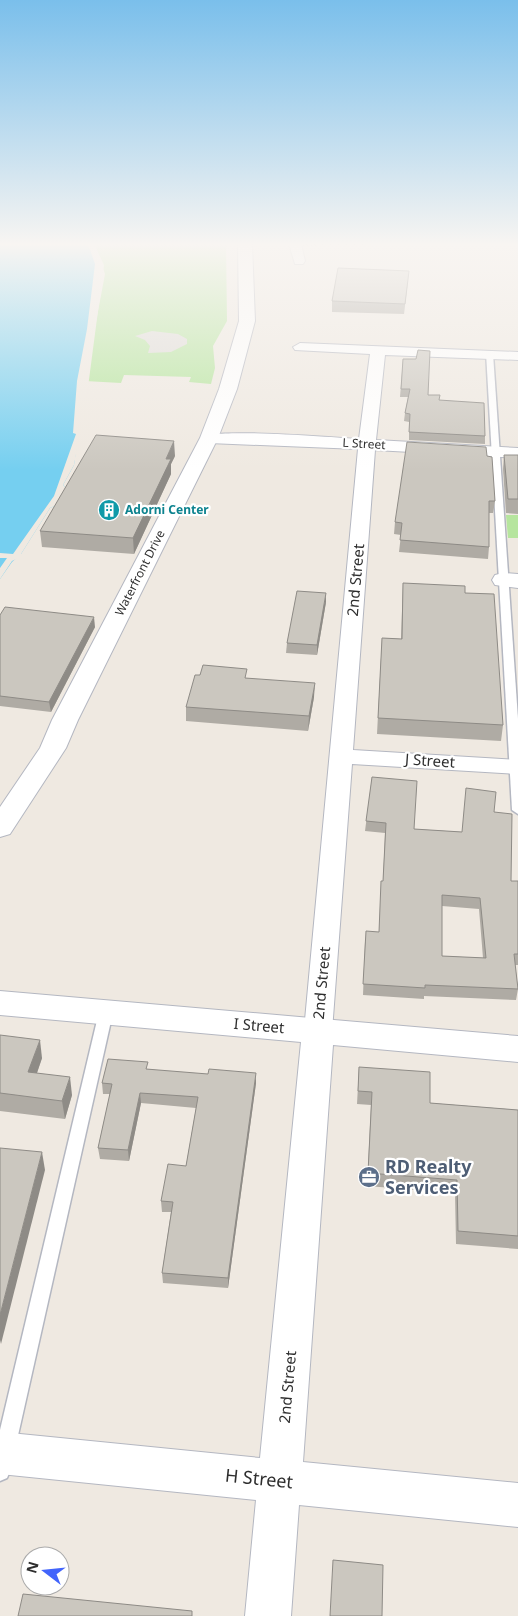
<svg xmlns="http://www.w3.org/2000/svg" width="518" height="1616" viewBox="0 0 518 1616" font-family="'Noto Sans',sans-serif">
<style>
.green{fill:#b6e59e}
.plaza{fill:#dfdcd8}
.water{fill:#75cff0}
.pier{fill:#efe9e1}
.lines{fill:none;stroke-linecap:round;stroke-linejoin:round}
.service-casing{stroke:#b4b7c1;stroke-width:3}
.minor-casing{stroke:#b4b7c1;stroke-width:2}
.tertiary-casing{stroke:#b4b7c1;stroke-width:2}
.service{fill:#fff;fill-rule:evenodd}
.minor{fill:#fff;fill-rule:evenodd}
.tertiary{fill:#fff;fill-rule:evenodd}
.wall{fill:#afaba4;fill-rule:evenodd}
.shaded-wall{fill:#8e8b86}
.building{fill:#cbc7bf;stroke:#8e8b86;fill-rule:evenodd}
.labels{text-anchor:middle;stroke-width:4.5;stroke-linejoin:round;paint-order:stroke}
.far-street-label{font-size:12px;fill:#2e2e2e;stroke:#fff}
.far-culture-label{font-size:12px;font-weight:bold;fill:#0d838f;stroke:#fff;text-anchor:start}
.street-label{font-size:15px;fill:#2e2e2e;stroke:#fff}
.near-service-label{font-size:18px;font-weight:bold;fill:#4e5e75;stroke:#fff;text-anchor:start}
.near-street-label{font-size:18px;fill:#2e2e2e;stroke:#fff}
</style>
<rect width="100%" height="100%" fill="#efe9e1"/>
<g class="green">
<path d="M 95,244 L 226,244 L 227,321 L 213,346 L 215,368 L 211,384 L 189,382 L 191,377 L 124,375 L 121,383 L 85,381 L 105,274 Z"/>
<path d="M 506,515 L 518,515 L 518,538 L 508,538 Z"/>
</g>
<path class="plaza" d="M 152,331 L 178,334 L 187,339 L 187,344 L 171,352 L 148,353 L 150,346 L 145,340 L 135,336 Z"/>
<path class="water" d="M 0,244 L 91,244 L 102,263 L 74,465 L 63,485 L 67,489 L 57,505 L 50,508 L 21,554 L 12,562 L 0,579 Z"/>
<path class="pier" d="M 88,244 L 94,244 L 104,265 L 82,433 L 80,433 L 74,465 L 63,485 L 67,489 L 57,505 L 50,508 L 21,554 L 23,556 L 12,561 L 0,579 L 0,568 L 7,558 L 0,558 L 0,553 L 13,554 L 54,496 L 76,434 L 73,433 L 77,381 L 87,329 L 95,264 Z"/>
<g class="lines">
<g class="service-casing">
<g id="service">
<path d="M 486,352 L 493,354 L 518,719 L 518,814 L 512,810 Z"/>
<path d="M 106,1006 L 111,1008 L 113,1012 L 10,1471 L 7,1478 L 0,1481 L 0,1430 L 99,1012 L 101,1008 Z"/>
</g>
</g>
<g class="minor-casing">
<g id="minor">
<path d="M 289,244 L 301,244 L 305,261 L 303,264 L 295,264 Z"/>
<path d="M 300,343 L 518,352 L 518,360 L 385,355 L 376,440 L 518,448 L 518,458 L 375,450 L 353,750 L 518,760 L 518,774 L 352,764 L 332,1031 L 328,1039 L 318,1042 L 308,1039 L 304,1031 L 358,449 L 209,443 L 201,438 C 208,427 338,438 359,439 L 370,354 L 295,350 L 293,347 Z"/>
</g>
</g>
<g class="tertiary-casing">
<g id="tertiary">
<path d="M 238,244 L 252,244 L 255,321 L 237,389 L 218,438 L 78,720 L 66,748 L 10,834 L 0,837 L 0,807 L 40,748 L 52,720 L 200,438 L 219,389 L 239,321 Z"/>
<path d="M 503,573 L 518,574 L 518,588 L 495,585 L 492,580 L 495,575 Z"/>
<path d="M 0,991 L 518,1036 L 518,1062 L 333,1045 L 303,1462 L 518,1483 L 518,1527 L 299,1505 L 291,1616 L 245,1616 L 256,1500 L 0,1474 L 0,1432 L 260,1458 L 301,1042 L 0,1015 Z"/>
</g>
</g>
<use href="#service" class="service"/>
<use href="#minor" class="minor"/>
<use href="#tertiary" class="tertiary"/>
</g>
<g class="wall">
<path d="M 303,244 L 400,244 L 303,246 Z"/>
<path d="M 408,281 L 404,314 L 332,312 L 332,301 Z"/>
<path d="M 403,359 L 428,395 L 439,400 L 485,436 L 485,444 L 409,440 L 409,422 L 404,421 L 405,413 L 408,397 L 400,397 Z"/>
<path d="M 504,455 L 518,455 L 518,514 L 506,513 L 503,469 Z"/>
<path d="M 175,456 L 171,464 L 171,474 L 134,554 L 42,547 L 40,531 Z"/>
<path d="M 487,456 L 495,501 L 493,513 L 489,513 L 489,547 L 488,559 L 399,552 L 401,535 L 394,534 L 395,522 Z"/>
<path d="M 403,583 L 465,593 L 503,725 L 501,741 L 377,734 L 382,638 L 401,639 Z"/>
<path d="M 326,602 L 317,655 L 286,653 L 287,643 Z"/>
<path d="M 0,615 L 95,627 L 51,712 L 0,706 Z"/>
<path d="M 247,678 L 314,697 L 308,731 L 186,721 L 186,707 Z"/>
<path d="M 372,777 L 414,829 L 462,832 L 494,812 L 511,881 L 518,881 L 518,965 L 515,965 L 518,989 L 516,1000 L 424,996 L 424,999 L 363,995 L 365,942 L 379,932 L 383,881 L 385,833 L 365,831 ZM 442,906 L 479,909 L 483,958 L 442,956 Z"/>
<path d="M 0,1035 L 42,1058 L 37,1073 L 72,1095 L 65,1119 L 0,1111 Z"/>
<path d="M 359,1067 L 430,1103 L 518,1110 L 518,1249 L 456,1244 L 455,1193 L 367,1186 L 371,1105 L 357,1104 Z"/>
<path d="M 148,1069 L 256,1083 L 228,1288 L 163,1283 L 162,1273 L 171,1212 L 162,1212 L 161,1201 L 186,1166 L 196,1108 L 141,1103 L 129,1161 L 100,1159 L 98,1148 L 110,1094 L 103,1094 L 102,1083 Z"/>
</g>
<g class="shaded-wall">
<path d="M 174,441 L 175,456 L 171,464 L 171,474 L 134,554 L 133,538 L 166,459 Z"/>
<path d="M 326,593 L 326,602 L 317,655 L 317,645 Z"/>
<path d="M 94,617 L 95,627 L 51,712 L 49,702 Z"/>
<path d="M 315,683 L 314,697 L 308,731 L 309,716 Z"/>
<path d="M 40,1040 L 42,1058 L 31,1090 L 28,1072 Z"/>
<path d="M 256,1073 L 256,1083 L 228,1288 L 228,1278 Z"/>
<path d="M 70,1077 L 72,1095 L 65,1119 L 62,1101 Z"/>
<path d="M 140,1093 L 141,1103 L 129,1161 L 128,1150 Z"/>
<path d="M 42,1152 L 45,1170 L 1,1344 L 0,1340 L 0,1315 Z"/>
</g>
<g class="building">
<path d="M 338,268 L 409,271 L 405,304 L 332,301 Z"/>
<path d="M 418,350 L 430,351 L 428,395 L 440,395 L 439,400 L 484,403 L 485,436 L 409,432 L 410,414 L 405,413 L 410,389 L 401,389 L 403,359 L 416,359 Z"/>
<path d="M 96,435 L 174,441 L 166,459 L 171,459 L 133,538 L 40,531 Z"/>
<path d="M 407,442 L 486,447 L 487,456 L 492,457 L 495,501 L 489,501 L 489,547 L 400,540 L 402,523 L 395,522 Z"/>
<path d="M 504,455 L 518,455 L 518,499 L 508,499 Z"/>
<path d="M 403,583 L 465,586 L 465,593 L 494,594 L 503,725 L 378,718 L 382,638 L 402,639 Z"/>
<path d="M 297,591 L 326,593 L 317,645 L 287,643 Z"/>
<path d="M 5,607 L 94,617 L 49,702 L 0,696 L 0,615 Z"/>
<path d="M 203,665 L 247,669 L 245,678 L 315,683 L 309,716 L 186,707 L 195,675 L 200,675 Z"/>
<path d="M 372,777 L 417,781 L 414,829 L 462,832 L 466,788 L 496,792 L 494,812 L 512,814 L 511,881 L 518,881 L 518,954 L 514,954 L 518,989 L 425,985 L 425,988 L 363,984 L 366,931 L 379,932 L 381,881 L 383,881 L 386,823 L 366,821 ZM 442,895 L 480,898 L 486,958 L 442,956 Z"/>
<path d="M 0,1035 L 40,1040 L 28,1072 L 70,1077 L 62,1101 L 0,1093 Z"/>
<path d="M 108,1059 L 148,1062 L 146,1069 L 208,1074 L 209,1069 L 256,1073 L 228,1278 L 162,1273 L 173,1202 L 161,1201 L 168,1164 L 186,1166 L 198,1097 L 140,1093 L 128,1150 L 98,1148 L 112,1084 L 102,1083 Z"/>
<path d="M 359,1067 L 430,1072 L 430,1103 L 518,1110 L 518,1236 L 458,1231 L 457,1180 L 368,1173 L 372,1092 L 358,1091 Z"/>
<path d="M 0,1148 L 42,1152 L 0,1315 Z"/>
<path d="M 333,1560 L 383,1565 L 382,1616 L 330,1616 Z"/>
<path d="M 23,1594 L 192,1611 L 192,1616 L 18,1616 Z"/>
</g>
<linearGradient id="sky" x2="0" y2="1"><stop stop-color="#7abfeb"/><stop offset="0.52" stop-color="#f8f5f2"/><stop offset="1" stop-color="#f8f5f2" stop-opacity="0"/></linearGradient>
<rect width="518" height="470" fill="url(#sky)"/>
<defs>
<g id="building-disc" transform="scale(1.125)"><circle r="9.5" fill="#0f9aa8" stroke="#fff"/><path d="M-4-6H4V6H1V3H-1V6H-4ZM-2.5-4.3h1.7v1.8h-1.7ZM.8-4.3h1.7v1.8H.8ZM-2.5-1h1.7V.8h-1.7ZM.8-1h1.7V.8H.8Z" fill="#fff"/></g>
<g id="office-disc" transform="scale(1.125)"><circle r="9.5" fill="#5c6f8a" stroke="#fff"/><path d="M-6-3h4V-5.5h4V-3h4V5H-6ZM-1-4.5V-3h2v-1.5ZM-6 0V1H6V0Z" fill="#fff"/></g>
</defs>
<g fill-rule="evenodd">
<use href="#building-disc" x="109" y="510"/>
<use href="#office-disc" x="369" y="1177"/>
</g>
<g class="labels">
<g class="far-street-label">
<text transform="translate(364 444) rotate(3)" y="4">L Street</text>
<text transform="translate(140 573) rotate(-63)" y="4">Waterfront Drive</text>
</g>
<g class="far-culture-label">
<text x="125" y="514">Adorni Center</text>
</g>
<g class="street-label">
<text transform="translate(356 580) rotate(-85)" y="5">2nd Street</text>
<text transform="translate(430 761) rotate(4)" y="5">J Street</text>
<text transform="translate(322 983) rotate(-85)" y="5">2nd Street</text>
<text transform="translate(259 1026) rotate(5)" y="5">I Street</text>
<text transform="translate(288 1387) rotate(-85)" y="5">2nd Street</text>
</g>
<g class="near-service-label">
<text x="385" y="1173">RD Realty<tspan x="385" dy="21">Services</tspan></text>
</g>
<g class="near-street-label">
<text transform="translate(259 1479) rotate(6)" y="6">H Street</text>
</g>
</g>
<g transform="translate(45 1571) rotate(286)"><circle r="24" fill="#ffffff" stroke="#ababab"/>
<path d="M0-4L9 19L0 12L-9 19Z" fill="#4264fb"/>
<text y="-8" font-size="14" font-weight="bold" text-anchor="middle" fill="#2e2e2e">N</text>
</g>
</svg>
